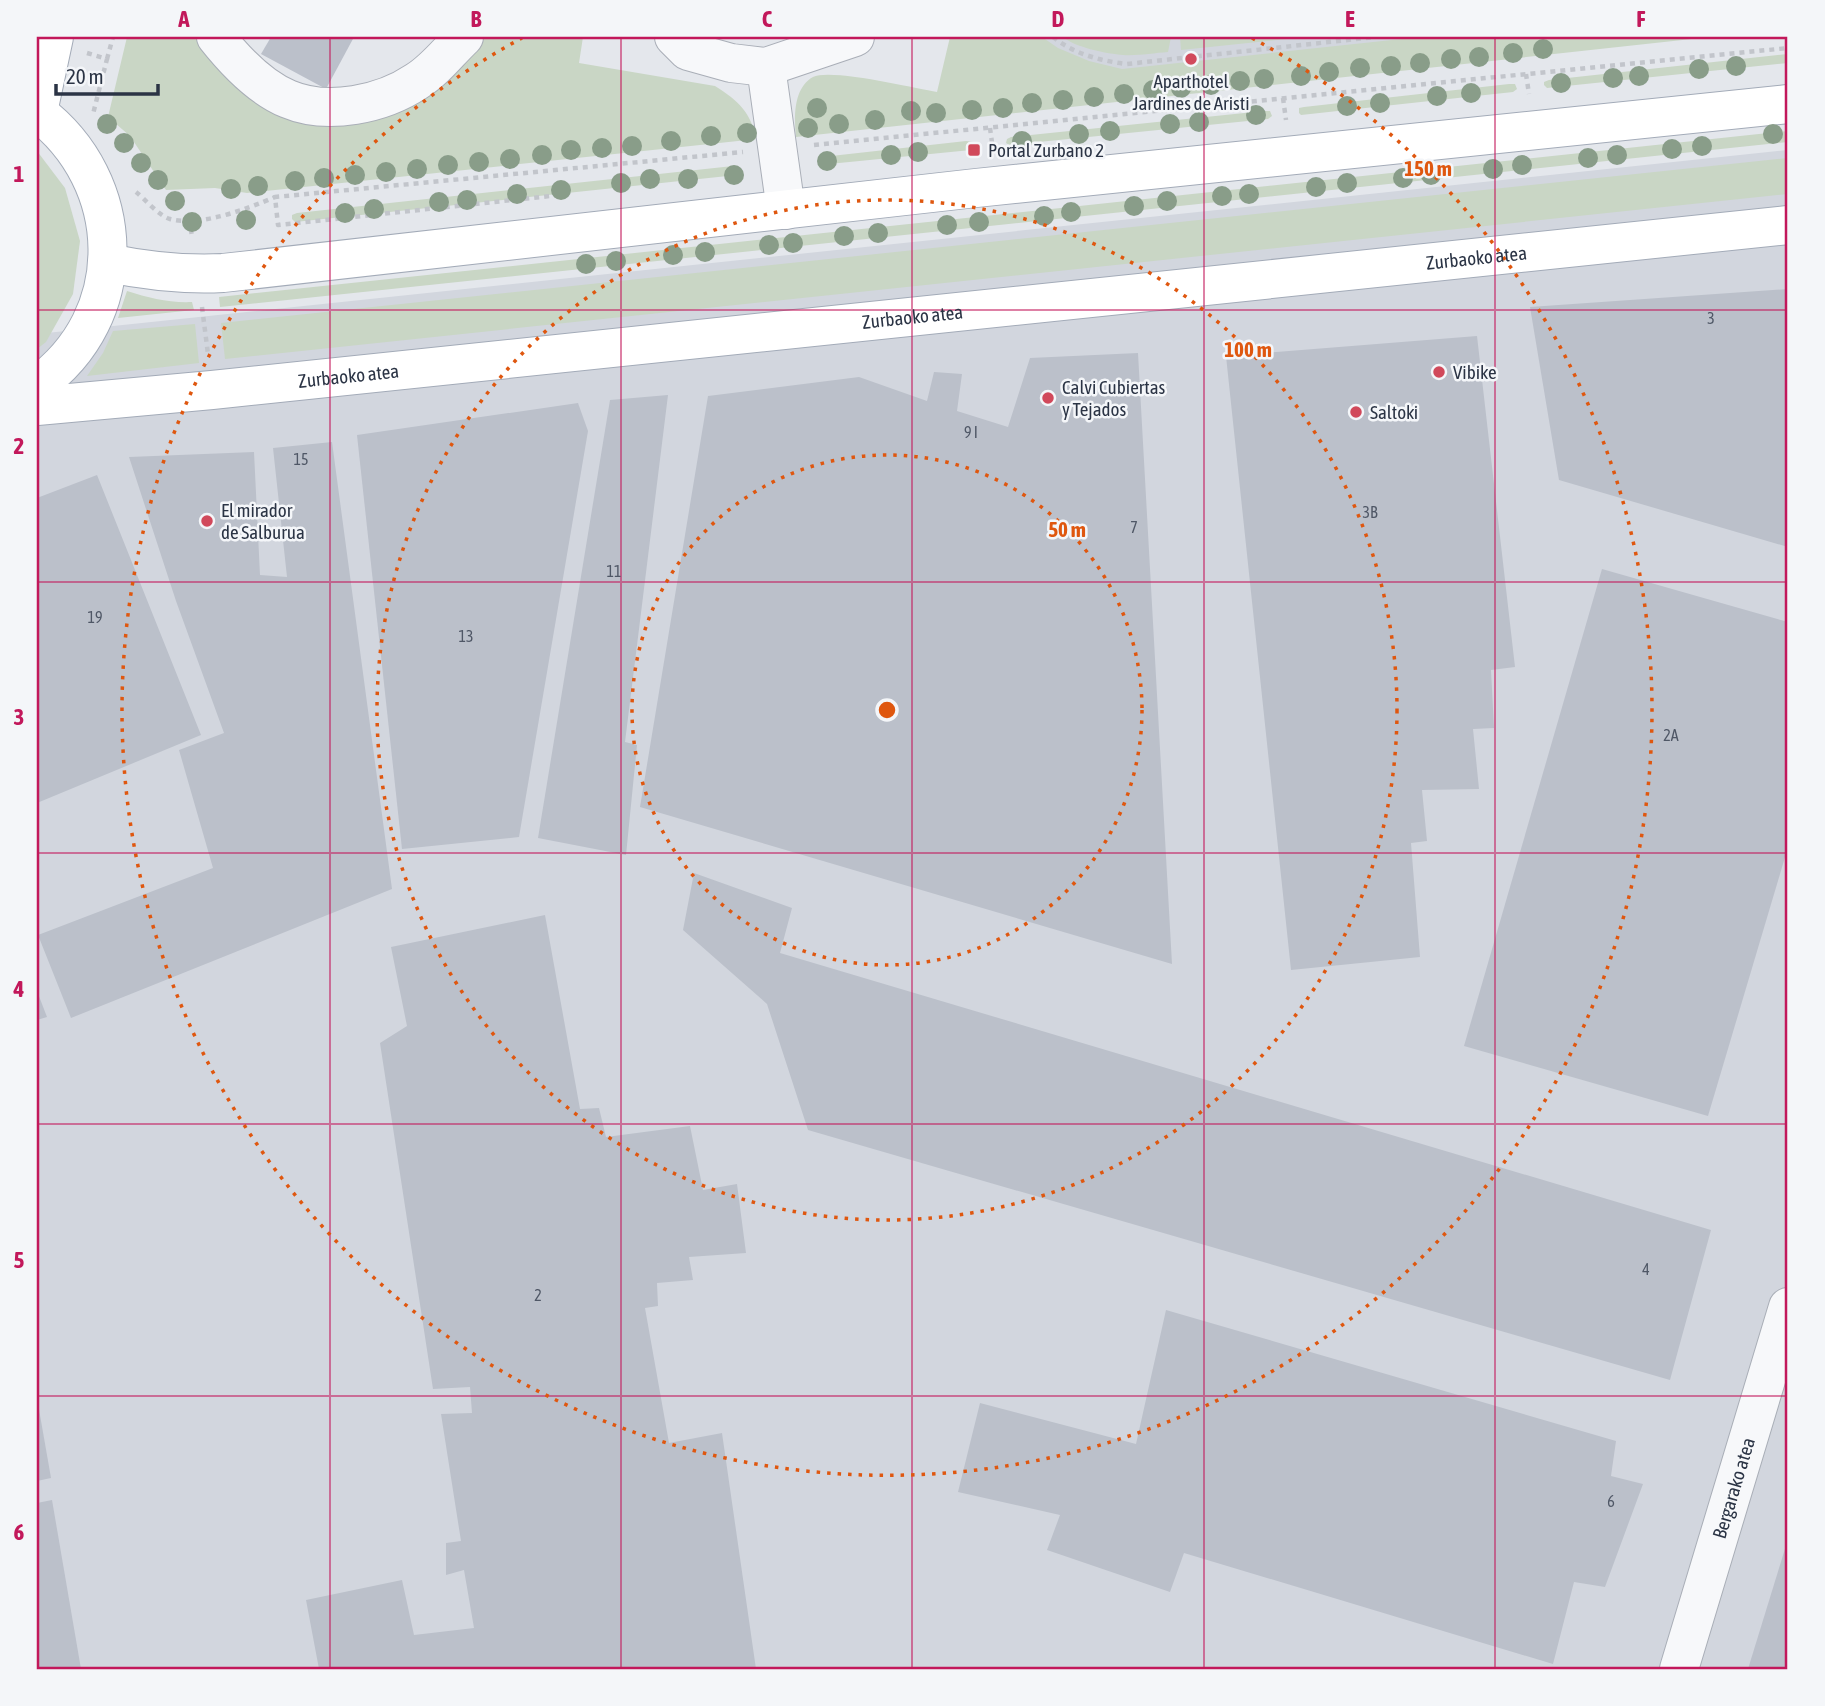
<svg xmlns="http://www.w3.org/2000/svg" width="1825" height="1706" viewBox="0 0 1825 1706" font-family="'Asap Condensed',sans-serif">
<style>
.built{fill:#d2d6de}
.green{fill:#c9d6c5}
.building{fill:#bbc0ca}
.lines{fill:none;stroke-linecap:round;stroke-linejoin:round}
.minor-casing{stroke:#a9aeb7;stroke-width:40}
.major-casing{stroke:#a3abb8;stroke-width:40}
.path{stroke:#c2c5cb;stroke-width:4.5;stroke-dasharray:5 5;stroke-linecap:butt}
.minor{stroke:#f7f8fa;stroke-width:38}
.major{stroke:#fff;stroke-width:38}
.tree{fill:#899d89}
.grid{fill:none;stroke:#c2185b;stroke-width:2;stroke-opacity:0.55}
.ring{fill:none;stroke:#df570f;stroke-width:3.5;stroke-dasharray:3.5 7}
.poi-dot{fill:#d1495b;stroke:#f4f6f9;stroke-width:2.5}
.labels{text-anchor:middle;stroke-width:5;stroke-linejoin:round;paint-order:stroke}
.number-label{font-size:16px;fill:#4f5766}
.poi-label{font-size:19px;fill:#2b3445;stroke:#f4f6f9;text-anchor:start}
.street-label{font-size:19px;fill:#2b3445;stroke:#f4f6f9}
.centre{fill:#df570f;stroke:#f4f6f9;stroke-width:3.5}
.ring-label{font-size:21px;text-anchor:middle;font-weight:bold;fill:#df570f;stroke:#f4f6f9;stroke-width:5;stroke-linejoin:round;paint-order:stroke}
.neatline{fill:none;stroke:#c2185b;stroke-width:2.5}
.grid-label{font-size:23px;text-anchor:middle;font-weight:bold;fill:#c2185b}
</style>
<rect width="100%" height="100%" fill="#e4e7ec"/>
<g class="built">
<path d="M 1005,37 L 1561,37 L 1095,86 Z"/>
<path d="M 1788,150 L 1788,1669 L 37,1669 L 37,334 Z"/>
</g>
<g class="green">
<path d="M 127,37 L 209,37 L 317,111 L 473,37 L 583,37 L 579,63 L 715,86 C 739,101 750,112 757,139 L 247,193 L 215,188 L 166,190 L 130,136 L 108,117 Z"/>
<path d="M 950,37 L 1042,37 L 1058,48 L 1089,61 L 1122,69 L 1420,37 L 1710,37 L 796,137 C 794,118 793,88 813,77 C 830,68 914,88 937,92 Z"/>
<path d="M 1063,37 L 1171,37 L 1168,52 C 1154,53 1137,56 1123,55 C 1108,54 1074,47 1063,37 Z"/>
<path d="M 1180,37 L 1306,37 L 1181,50 Z"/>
<path d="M 1788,54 L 1788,63 L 1547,88 L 1544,85 L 1544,82 L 1549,80 Z"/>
<path d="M 1509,84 L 1515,84 L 1517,89 L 1513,92 L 1301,115 L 1299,113 L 1299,108 L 1304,107 Z"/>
<path d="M 1264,111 L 1270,111 L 1272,116 L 1268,119 L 1009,145 L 1006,143 L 1007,139 L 1011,137 Z"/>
<path d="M 1788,131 L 1788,142 L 220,307 L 219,297 Z"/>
<path d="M 966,141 L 973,142 L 974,146 L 971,150 L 829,164 L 826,162 L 826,158 L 831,156 Z"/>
<path d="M 37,151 L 65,188 L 80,241 L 73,294 L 46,342 L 37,349 Z"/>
<path d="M 1788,158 L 1788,194 L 225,359 L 221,323 Z"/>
<path d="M 733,166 L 739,167 L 741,172 L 737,175 L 295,222 L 292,219 L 292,215 L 297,213 Z"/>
<path d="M 127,291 C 149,298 169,303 192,302 L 194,310 L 118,318 Z"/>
<path d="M 195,324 L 199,363 L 87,376 L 103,353 L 113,331 Z"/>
</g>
<g class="building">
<path d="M 271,37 L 354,37 L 326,89 L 261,54 Z"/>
<path d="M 1788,289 L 1788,547 L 1559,480 L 1530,307 Z"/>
<path d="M 1477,336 L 1515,667 L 1491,670 L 1494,728 L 1473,729 L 1479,789 L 1422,790 L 1427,841 L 1411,843 L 1420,957 L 1291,970 L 1226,356 Z"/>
<path d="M 1138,353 L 1172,964 L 640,807 L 708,396 L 859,377 L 927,401 L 934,372 L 962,374 L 957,411 L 1008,427 L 1030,358 Z"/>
<path d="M 668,395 L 625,742 L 637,745 L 626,855 L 538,838 L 610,400 Z"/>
<path d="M 578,403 L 588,431 L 519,837 L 402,849 L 357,435 Z"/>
<path d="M 332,442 L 392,889 L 71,1018 L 38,935 L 213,868 L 179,750 L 224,733 L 176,601 L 129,457 L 254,452 L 260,575 L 287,577 L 273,448 Z"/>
<path d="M 97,475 L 201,735 L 37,803 L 37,498 Z"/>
<path d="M 1602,569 L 1788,622 L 1788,847 L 1708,1116 L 1464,1046 Z"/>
<path d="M 694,873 L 792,908 L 780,953 L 1711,1230 L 1670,1380 L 808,1130 L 767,1004 L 683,930 Z"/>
<path d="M 545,915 L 580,1109 L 599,1108 L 606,1137 L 690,1126 L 703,1190 L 737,1184 L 746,1253 L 689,1257 L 693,1280 L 657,1283 L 658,1306 L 645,1308 L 669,1443 L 722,1433 L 756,1669 L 319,1669 L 306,1600 L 402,1580 L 414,1635 L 474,1628 L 464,1570 L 446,1575 L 446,1543 L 461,1541 L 441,1414 L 472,1413 L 470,1387 L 433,1389 L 380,1043 L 407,1026 L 391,947 Z"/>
<path d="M 37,991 L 47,1017 L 37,1020 Z"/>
<path d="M 1166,1310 L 1616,1441 L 1611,1476 L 1643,1484 L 1605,1587 L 1574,1582 L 1553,1664 L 1184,1553 L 1170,1592 L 1047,1550 L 1060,1515 L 958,1492 L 980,1403 L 1136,1444 Z"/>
<path d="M 37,1398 L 51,1478 L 37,1481 Z"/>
<path d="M 52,1500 L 81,1669 L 37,1669 L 37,1503 Z"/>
<path d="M 1788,1539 L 1788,1669 L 1748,1669 Z"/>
</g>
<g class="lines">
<g class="minor-casing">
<g id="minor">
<path d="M 216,37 C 235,61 259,87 288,99 C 328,116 383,104 417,81 C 435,70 449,51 464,37"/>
<path d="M 674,37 L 688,51 L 731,63 L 766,67 L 855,37"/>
<path d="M 766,67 L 786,210"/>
<path id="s1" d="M 1679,1669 L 1788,1307"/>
</g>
</g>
<g class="major-casing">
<g id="major">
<path d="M 37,112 C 129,181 133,317 37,385"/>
<path d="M 38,112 L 54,37"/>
<path d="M 108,263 C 147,271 184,275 223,273 L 976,188 L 1788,104"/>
<path id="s2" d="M 37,406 L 212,390 L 1788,225"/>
</g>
</g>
<g class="path">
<path d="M 1053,37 C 1074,54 1101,61 1127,64 L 1375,37"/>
<path d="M 87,53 L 107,59 L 93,114"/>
<path d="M 107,59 L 113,37"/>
<path d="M 1526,74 L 1529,94"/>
<path d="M 1283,98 L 1286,120"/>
<path d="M 990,128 L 993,150"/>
<path d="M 814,145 L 1788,48"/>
<path d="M 136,192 C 145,199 159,216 170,219 C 200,227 247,209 275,197"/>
<path d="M 569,194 L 278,225 L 275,197 L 743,152"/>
<path d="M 189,219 L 192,236"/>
<path d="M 202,307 L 208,354"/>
</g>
<use href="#minor" class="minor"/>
<use href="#major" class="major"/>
</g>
<g class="tree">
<circle cx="1543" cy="49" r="10"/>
<circle cx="1513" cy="53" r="10"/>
<circle cx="1479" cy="57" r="10"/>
<circle cx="1451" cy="59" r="10"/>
<circle cx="1420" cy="63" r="10"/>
<circle cx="1391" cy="66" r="10"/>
<circle cx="1736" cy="66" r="10"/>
<circle cx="1360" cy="68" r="10"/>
<circle cx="1699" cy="69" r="10"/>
<circle cx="1329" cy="72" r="10"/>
<circle cx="1301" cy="76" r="10"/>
<circle cx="1639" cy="76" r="10"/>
<circle cx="1613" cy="78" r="10"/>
<circle cx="1264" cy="79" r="10"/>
<circle cx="1240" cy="81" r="10"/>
<circle cx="1561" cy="83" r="10"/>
<circle cx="1211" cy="85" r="10"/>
<circle cx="1181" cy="88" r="10"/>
<circle cx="1153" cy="90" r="10"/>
<circle cx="1471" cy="93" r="10"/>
<circle cx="1124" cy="94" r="10"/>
<circle cx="1437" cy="96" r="10"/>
<circle cx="1094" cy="97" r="10"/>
<circle cx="1063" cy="100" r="10"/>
<circle cx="1032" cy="103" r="10"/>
<circle cx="1380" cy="103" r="10"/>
<circle cx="1347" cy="106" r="10"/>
<circle cx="817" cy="108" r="10"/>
<circle cx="1003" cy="108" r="10"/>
<circle cx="972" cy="110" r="10"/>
<circle cx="911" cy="111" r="10"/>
<circle cx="936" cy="113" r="10"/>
<circle cx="1256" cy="115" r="10"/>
<circle cx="875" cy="120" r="10"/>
<circle cx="1199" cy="122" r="10"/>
<circle cx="107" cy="124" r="10"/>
<circle cx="839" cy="124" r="10"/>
<circle cx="1170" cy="124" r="10"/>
<circle cx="808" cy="128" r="10"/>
<circle cx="1110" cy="131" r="10"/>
<circle cx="747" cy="133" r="10"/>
<circle cx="1079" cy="134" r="10"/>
<circle cx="1773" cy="134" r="10"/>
<circle cx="711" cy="136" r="10"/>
<circle cx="671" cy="141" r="10"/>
<circle cx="1022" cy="141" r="10"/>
<circle cx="124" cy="143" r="10"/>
<circle cx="632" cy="146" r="10"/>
<circle cx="1702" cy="146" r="10"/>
<circle cx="602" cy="148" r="10"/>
<circle cx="1672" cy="149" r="10"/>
<circle cx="571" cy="150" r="10"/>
<circle cx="918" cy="152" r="10"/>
<circle cx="542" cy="155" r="10"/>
<circle cx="891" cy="155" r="10"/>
<circle cx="1617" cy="155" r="10"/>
<circle cx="1588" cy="158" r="10"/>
<circle cx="510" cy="159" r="10"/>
<circle cx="827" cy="161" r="10"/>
<circle cx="479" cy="162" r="10"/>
<circle cx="141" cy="163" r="10"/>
<circle cx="448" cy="165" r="10"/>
<circle cx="1522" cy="165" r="10"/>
<circle cx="417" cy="169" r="10"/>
<circle cx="1493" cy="169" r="10"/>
<circle cx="386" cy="172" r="10"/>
<circle cx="355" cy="175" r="10"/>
<circle cx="734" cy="175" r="10"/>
<circle cx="1431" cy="175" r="10"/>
<circle cx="324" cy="178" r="10"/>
<circle cx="1403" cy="178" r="10"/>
<circle cx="650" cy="179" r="10"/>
<circle cx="688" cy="179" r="10"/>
<circle cx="158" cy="180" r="10"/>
<circle cx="295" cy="181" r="10"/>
<circle cx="621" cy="183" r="10"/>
<circle cx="1347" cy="183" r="10"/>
<circle cx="258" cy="186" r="10"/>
<circle cx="1316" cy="187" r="10"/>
<circle cx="231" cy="189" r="10"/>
<circle cx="561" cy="190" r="10"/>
<circle cx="517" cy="194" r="10"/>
<circle cx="1249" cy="194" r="10"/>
<circle cx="1222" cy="196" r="10"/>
<circle cx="467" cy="200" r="10"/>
<circle cx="175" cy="201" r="10"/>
<circle cx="1167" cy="201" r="10"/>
<circle cx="439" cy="202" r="10"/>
<circle cx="1134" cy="206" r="10"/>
<circle cx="374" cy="209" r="10"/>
<circle cx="1071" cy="212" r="10"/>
<circle cx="345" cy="213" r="10"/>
<circle cx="1044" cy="216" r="10"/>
<circle cx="246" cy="220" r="10"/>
<circle cx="192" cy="222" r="10"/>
<circle cx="979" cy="222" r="10"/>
<circle cx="947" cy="225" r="10"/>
<circle cx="878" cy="233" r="10"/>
<circle cx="844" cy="236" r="10"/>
<circle cx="793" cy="243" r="10"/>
<circle cx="769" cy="245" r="10"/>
<circle cx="705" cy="252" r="10"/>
<circle cx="673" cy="255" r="10"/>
<circle cx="616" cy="261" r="10"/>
<circle cx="586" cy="264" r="10"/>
</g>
<path class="grid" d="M 330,37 L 330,1669M 621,37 L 621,1669M 912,37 L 912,1669M 1204,37 L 1204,1669M 1495,37 L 1495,1669M 37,310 L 1788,310M 37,582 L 1788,582M 37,853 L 1788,853M 37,1124 L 1788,1124M 37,1396 L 1788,1396"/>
<g class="ring">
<circle cx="887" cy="710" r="255"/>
<circle cx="887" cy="710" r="510"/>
<path d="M1252 38A765 765 0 1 1 522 38"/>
</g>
<g class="poi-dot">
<circle cx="1191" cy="59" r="7"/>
<rect x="967" y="143" width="14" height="14" rx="3.5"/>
<circle cx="1439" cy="372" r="7"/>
<circle cx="1048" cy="398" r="7"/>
<circle cx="1356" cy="412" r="7"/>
<circle cx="207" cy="521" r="7"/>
</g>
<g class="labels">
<g class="number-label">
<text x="1711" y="324">3</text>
<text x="971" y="438">9 I</text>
<text x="301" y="465">15</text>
<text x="1370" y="518">3B</text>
<text x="1134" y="533">7</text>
<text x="614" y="577">11</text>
<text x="95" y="623">19</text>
<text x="466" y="642">13</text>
<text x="1671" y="741">2A</text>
<text x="1646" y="1275">4</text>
<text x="538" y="1301">2</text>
<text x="1611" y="1507">6</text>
</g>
<g class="poi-label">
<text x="1191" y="88" text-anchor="middle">Aparthotel<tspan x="1191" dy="22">Jardines de Aristi</tspan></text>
<text x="988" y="157">Portal Zurbano 2</text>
<text x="1453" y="379">Vibike</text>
<text x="1062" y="394">Calvi Cubiertas<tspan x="1062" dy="22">y Tejados</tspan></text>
<text x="1370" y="419">Saltoki</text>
<text x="221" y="517">El mirador<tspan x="221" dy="22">de Salburua</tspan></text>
</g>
<g class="street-label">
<text dy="7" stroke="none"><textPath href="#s2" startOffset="1447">Zurbaoko atea</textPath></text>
<text dy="7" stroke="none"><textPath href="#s2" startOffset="880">Zurbaoko atea</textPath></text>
<text dy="7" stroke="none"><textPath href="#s2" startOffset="313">Zurbaoko atea</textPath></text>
<text dy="7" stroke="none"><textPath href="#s1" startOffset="189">Bergarako atea</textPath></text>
</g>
</g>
<circle cx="887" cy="710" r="10" class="centre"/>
<g class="ring-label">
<text x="1428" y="176">150 m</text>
<text x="1248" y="357">100 m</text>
<text x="1067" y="537">50 m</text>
</g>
<rect width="1825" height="1706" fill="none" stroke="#f4f6f9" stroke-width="77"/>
<path d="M56 84v10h102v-10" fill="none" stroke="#2b3445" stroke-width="3.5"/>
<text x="66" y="84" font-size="21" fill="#2b3445" stroke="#f4f6f9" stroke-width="5" paint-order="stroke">20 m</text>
<rect x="38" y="38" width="1748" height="1630" class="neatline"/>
<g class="grid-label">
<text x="184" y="27">A</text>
<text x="476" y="27">B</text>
<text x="767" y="27">C</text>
<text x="1058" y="27">D</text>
<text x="1350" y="27">E</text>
<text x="1641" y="27">F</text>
<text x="19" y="182">1</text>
<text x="19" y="454">2</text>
<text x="19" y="725">3</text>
<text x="19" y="997">4</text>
<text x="19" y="1268">5</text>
<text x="19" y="1540">6</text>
</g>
</svg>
